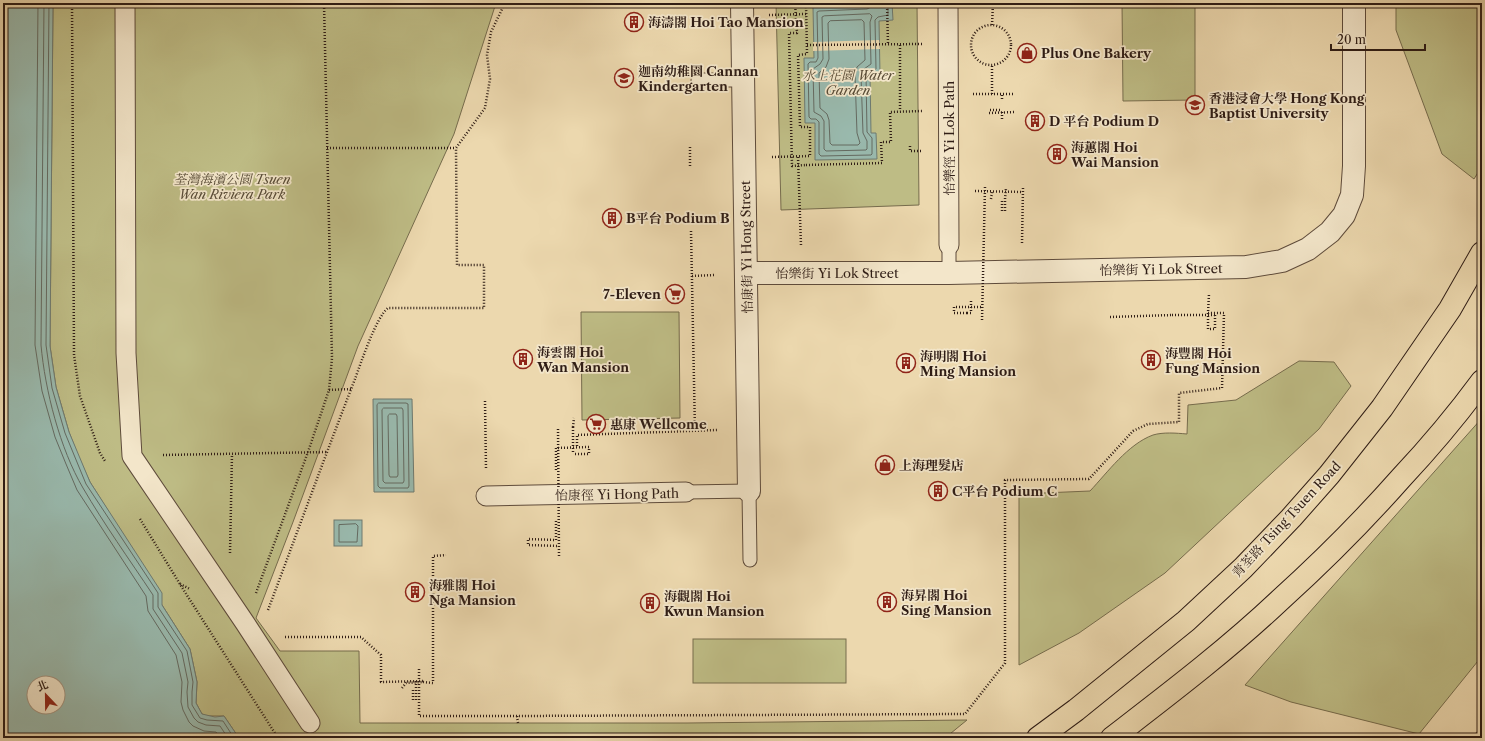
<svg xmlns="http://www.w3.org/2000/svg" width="1485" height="741" viewBox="0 0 1485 741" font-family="'Libre Caslon Text','Noto Serif TC',serif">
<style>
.green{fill:#bebc85;stroke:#766c4d}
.water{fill:#99b9ad;stroke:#6e7a70;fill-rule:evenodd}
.pier{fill:#ecd8ae}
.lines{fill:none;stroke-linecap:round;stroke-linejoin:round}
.shore{stroke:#646a61;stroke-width:1}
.service-casing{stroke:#5e4b3b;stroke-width:15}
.pedestrian-casing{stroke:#5e4b3b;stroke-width:21}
.minor-casing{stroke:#5e4b3b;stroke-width:24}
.primary-casing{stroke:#2e1c15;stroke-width:24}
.path{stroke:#2e1c15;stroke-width:2.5;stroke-dasharray:1 2;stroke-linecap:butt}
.service{stroke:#f3e6ca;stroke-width:13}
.pedestrian{stroke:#f3e6ca;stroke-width:19}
.minor{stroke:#f3e6ca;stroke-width:22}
.primary{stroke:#ecd8ae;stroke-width:22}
.path-bridge{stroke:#2e1c15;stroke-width:2.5;stroke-dasharray:1 2;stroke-linecap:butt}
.labels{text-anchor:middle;stroke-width:3.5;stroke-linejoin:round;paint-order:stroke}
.poi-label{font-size:13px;font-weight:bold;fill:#2e1c15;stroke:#f3e6ca;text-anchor:start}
.park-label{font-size:13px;font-style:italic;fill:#594c37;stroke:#f3e6ca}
.street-label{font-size:13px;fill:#2e1c15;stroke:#f3e6ca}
</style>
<rect width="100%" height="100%" fill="#ecd8ae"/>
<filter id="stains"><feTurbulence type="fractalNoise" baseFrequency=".005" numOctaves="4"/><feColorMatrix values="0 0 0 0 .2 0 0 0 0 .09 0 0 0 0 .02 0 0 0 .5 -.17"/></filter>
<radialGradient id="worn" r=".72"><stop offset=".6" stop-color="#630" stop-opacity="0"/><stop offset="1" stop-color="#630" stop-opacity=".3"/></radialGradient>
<g class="green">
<path d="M 53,3 L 496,3 L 454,134 L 358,346 L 293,522 L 256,618 L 280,651 L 359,651 L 360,723 L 687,723 L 967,720 L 945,738 L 239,738 L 224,716 L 207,716 L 202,714 L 196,703 L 197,682 L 190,649 L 162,605 L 107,509 L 90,482 L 79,458 L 69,432 L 56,387 L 50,346 Z"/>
<path d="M 776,3 L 917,3 L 919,205 L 781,210 Z"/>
<path d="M 1122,3 L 1195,3 L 1195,100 L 1123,101 Z"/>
<path d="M 1396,3 L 1482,3 L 1482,166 L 1474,179 L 1442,154 L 1396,30 Z"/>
<path d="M 581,312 L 679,312 L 680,418 L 582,420 Z"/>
<path d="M 1299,361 L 1334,362 L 1351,386 L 1319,429 L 1165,573 L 1079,633 L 1019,665 L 1019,494 L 1090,491 C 1107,473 1128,444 1153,435 C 1163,432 1176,433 1187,434 L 1188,405 L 1236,400 Z"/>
<path d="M 1482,418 L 1482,656 L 1419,734 L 1291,702 L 1245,685 Z"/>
<rect x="693" y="639" width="153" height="44"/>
</g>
<g class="water">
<path d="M 3,3 L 53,3 L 50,346 L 56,387 L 69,432 L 90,482 L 162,593 L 162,605 L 190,649 L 197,682 L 196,703 L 202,714 L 215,717 L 224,716 L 239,738 L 3,738 ZM 34,683 L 58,683 L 58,707 L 34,707 Z"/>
<path d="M 868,3 L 892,3 L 893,20 L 879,21 L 880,74 L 870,75 L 871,133 L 876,133 L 877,159 L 815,160 L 815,123 L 805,123 L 804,58 L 814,58 L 813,7 L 867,5 Z"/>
<path d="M 373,399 L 412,399 L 414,492 L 374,492 Z"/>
<rect x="334" y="520" width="28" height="26"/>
</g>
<path class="pier" d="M 879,40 L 880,49 L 813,51 L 813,42 Z"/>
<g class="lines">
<g class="shore">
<path d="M 38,3 L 35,345 L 42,391 L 55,437 L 66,464 L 77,490 L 146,596 L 148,611 L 176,655 L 182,682 L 181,702 L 183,710 L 189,722 L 193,726 L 204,731 L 216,732 L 221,738"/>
<path d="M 44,3 L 41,345 C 45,390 60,449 83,488 C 104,524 129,559 153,595 L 153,609 L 182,653 L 188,682 L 187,692 L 188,707 L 194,718 L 198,722 L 206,725 L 220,726 L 228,738"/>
<path d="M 49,3 L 46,345 L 52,388 L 65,433 L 86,484 L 158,593 L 158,607 L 187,651 L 193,682 L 192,692 L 192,705 L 200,718 L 207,720 L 223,721 L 234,738"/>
<path d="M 871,3 L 871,7 L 867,9 L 819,11 L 817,12 L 818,58 L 816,62 L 810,62 L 808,64 L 809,117 L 811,119 L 816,119 L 819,122 L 819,154 L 821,156 L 871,155 L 872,154 L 872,138 L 867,132 L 866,75 L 869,71 L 875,70 L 876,69 L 875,20 L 878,17 L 888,15 L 888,3"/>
<path d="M 870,14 L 872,16 L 870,22 L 871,64 L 864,69 L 861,75 L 863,133 L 867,141 L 867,149 L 866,150 L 826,151 L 824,149 L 824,121 L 821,116 L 814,112 L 813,69 L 820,64 L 823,59 L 822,17 L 824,16 Z"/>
<path d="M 862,20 L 864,22 L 865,60 L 857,67 L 855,75 L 857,133 L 860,143 L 858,145 L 832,145 L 830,143 L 829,120 L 827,114 L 820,108 L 819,73 L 826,67 L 829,59 L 828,23 L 830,21 Z"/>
<path d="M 379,403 L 406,403 L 408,404 L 409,486 L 408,488 L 380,488 L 378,486 L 377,405 Z"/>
<path d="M 384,408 L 402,408 L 403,410 L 404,481 L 403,483 L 385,483 L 383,481 L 382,410 Z"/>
<path d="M 390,414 L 396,414 L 397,416 L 398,475 L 397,477 L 390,477 L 389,475 L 388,416 Z"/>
<path d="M 356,524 L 358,526 L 357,542 L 339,542 L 339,525 Z"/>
</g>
<g class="service-casing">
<g id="service">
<path d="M 698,80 L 743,80"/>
<path d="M 949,245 L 949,273"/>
<path d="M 686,492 L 749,491 L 750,560"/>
<path d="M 1481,738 L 1482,737"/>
</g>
</g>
<g class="pedestrian-casing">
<g id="pedestrian">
<path d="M 125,3 L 126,353 L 132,456 L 245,623 L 310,723"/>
<path d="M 948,3 L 949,245"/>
<path d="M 486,496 L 686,492"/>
</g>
</g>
<g class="minor-casing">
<g id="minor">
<path d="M 742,3 L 749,491"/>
<path d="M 746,273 L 949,273 L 1246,267 L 1282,261 L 1308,249 L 1330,232 L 1344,215 L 1352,195 L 1354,166 L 1354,3"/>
</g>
</g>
<g class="primary-casing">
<g id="primary">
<path d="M 1038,738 L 1076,710 L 1186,621 L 1243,568 L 1291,518 L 1329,475 L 1382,408 L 1450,309 L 1482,253"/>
<path d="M 1112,738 C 1169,694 1227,650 1280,600 C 1322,562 1363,521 1401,478 C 1430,447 1457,415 1482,381"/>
</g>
</g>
<g class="path">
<path d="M 72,3 L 74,355 L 80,396 L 100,453 L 105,461"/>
<path d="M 887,3 L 888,44"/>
<path d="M 769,15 L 806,14"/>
<path d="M 992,25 L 993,3"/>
<circle cx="991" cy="45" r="20"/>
<path d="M 807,45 L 922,44"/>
<path d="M 900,45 L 900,111"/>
<path d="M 973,94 L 1015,94"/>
<path d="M 992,94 L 992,65"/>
<path d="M 1002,99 L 1002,94"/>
<path d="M 990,110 L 1002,110"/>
<path d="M 1002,112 L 1002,119"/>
<path d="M 989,113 L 1015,112"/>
<path d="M 910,146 L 910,151 L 922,151"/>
<path d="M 690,147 L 690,167"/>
<path d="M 327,148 L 456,148"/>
<path d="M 772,157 L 810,156 L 810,127 L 800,127 L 798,55 L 807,54 L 806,3"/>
<path d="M 798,157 L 801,246"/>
<path d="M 806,165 L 882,163 L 881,142 L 891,142 L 890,112 L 922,111"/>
<path d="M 975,191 L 1023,192"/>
<path d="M 991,199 L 992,192"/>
<path d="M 1002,211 L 1002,199"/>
<path d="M 1005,211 L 1005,199"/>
<path d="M 691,231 L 695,432"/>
<path d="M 1022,243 L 1023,188"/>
<path d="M 692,276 L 715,275"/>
<path d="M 967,313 L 971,313 L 971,301"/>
<path d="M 1208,313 L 1208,329 L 1215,329 L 1215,315"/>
<path d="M 1110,317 L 1172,315"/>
<path d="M 329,390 L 351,389"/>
<path d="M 485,401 L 486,469"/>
<path d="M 573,427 L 574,418"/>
<path d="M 577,446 L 577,435 L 717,430"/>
<path d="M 163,455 L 327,452"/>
<path d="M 556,470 L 556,448 L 589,447 L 589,454 L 573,454"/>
<path d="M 140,519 L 183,589 L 278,738"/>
<path d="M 556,521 L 556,540 L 528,539 L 528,545 L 559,546"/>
<path d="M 230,553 L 232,454"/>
<path d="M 180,584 L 190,589"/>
<path d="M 256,593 L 308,452 L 329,390 L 332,358 L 324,3"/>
<path d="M 268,610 C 297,533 325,456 355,379 C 361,363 376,317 388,308 L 484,308 L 484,265 L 457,265 L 456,148 L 485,108 L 490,79 L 487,55 L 491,32 L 505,3"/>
<path d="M 285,637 L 361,637 L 381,655 L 381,682 L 423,681"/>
<path d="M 419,669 L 419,716 L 517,716"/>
<path d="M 423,682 L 433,683 L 433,556 L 446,555"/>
<path d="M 413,700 L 413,688"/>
<path d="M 416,700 L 416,681"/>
<path d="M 518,723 L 517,716 L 965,714 L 1005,663 L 1005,480 L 1089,479 L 1133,431 L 1148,424 L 1179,422 L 1179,393 L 1222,388 L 1224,313 L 1208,313 L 1209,294"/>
</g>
<use href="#service" class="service"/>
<use href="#pedestrian" class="pedestrian"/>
<use href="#minor" class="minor"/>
<use href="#primary" class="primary"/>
<g class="path-bridge">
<path d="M 795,3 L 797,33 L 789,33 L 792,166 L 806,165"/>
<path d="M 1005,199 L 1006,188"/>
<path d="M 967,313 L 954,313 L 954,307 L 982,307"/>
<path d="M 1172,315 L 1215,315"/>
<path d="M 982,320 L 985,187"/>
<path d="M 573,427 L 573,454"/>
<path d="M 558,429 L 559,556"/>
<path d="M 402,688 L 406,683 L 423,682"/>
</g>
</g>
<defs>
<g id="building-ring" transform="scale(1)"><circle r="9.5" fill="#f3e6ca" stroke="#8f2418" stroke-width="1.5"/><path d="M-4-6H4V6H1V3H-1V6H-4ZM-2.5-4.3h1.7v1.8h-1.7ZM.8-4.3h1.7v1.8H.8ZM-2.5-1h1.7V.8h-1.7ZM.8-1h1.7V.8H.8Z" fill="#8f2418"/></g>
<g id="shop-ring" transform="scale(1)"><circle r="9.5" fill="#f3e6ca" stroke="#8f2418" stroke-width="1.5"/><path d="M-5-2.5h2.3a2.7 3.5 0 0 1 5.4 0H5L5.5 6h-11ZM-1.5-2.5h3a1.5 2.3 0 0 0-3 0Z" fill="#8f2418"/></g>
<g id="school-ring" transform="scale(1)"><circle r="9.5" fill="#f3e6ca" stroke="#8f2418" stroke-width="1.5"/><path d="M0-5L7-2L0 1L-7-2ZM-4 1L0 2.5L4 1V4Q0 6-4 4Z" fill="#8f2418"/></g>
<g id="university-ring" transform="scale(1)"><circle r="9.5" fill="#f3e6ca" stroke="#8f2418" stroke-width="1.5"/><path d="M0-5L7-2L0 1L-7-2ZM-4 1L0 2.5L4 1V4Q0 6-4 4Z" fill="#8f2418"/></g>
<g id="supermarket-ring" transform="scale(1)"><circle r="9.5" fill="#f3e6ca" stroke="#8f2418" stroke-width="1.5"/><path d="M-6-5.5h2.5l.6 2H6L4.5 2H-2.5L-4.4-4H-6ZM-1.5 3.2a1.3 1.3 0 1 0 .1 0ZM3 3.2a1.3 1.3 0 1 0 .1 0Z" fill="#8f2418"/></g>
</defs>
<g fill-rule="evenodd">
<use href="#building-ring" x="634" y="22"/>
<use href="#shop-ring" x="1027" y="53"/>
<use href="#school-ring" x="624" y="78"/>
<use href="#university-ring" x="1195" y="105"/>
<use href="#building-ring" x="1035" y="121"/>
<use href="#building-ring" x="1057" y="154"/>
<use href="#building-ring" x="612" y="218"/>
<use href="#supermarket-ring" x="675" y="294"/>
<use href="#building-ring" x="523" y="359"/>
<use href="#building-ring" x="1151" y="360"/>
<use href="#building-ring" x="906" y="363"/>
<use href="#supermarket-ring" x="596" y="424"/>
<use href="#shop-ring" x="885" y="465"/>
<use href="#building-ring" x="938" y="491"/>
<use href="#building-ring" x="415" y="592"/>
<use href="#building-ring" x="887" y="602"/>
<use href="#building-ring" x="650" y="603"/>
</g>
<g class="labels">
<g class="poi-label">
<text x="648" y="27">海濤閣 Hoi Tao Mansion</text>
<text x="1041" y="58">Plus One Bakery</text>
<text x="638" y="76">迦南幼稚園 Cannan<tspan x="638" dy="15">Kindergarten</tspan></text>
<text x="1209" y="103">香港浸會大學 Hong Kong<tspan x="1209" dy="15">Baptist University</tspan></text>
<text x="1049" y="126">D 平台 Podium D</text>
<text x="1071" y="152">海蕙閣 Hoi<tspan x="1071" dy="15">Wai Mansion</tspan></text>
<text x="626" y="223">B平台 Podium B</text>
<text x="661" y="299" text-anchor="end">7-Eleven</text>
<text x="537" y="357">海雲閣 Hoi<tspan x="537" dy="15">Wan Mansion</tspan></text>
<text x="1165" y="358">海豐閣 Hoi<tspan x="1165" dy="15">Fung Mansion</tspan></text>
<text x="920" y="361">海明閣 Hoi<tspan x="920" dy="15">Ming Mansion</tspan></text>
<text x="610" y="429">惠康 Wellcome</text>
<text x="899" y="470">上海理髮店</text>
<text x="952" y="496">C平台 Podium C</text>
<text x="429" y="590">海雅閣 Hoi<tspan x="429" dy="15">Nga Mansion</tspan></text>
<text x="901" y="600">海昇閣 Hoi<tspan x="901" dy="15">Sing Mansion</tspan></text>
<text x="664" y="601">海觀閣 Hoi<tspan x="664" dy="15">Kwun Mansion</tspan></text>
</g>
<g class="park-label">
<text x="848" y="80">水上花園 Water<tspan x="848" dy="15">Garden</tspan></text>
<text x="232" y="184">荃灣海濱公園 Tsuen<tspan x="232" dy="15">Wan Riviera Park</tspan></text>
</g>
<g class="street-label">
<text transform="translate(949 138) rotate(-90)" y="5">怡樂徑 Yi Lok Path</text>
<text transform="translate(746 247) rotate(-91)" y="5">怡康街 Yi Hong Street</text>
<text transform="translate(1161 269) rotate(-1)" y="5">怡樂街 Yi Lok Street</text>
<text x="837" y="278">怡樂街 Yi Lok Street</text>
<text transform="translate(617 494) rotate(-1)" y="5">怡康徑 Yi Hong Path</text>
<text transform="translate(1286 519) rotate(-47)" y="5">青荃路 Tsing Tsuen Road</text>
</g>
</g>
<rect width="1485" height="741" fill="none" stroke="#ecd8ae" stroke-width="16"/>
<rect x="4" y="4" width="1477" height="733" fill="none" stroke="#2e1c15" stroke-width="2"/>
<rect x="8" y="8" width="1469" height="725" fill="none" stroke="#2e1c15"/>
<g transform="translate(46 695) rotate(338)"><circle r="19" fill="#f3e6ca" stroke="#a49582"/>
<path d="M0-3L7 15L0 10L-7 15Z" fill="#8f2418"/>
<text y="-6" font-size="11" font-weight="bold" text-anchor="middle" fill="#2e1c15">北</text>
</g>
<path d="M1331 44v6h94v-6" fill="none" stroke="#2e1c15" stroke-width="2"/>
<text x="1337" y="44" font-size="12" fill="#2e1c15" stroke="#f3e6ca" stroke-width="3" paint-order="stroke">20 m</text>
<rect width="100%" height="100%" filter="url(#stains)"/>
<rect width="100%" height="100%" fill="url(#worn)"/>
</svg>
